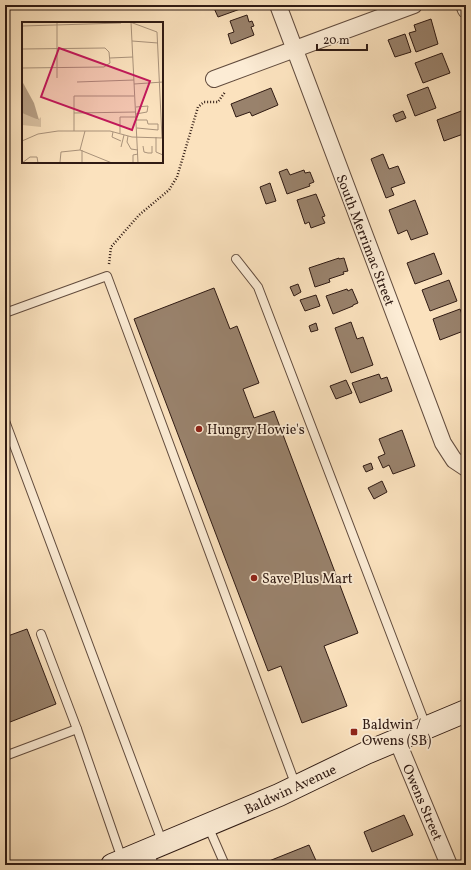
<svg xmlns="http://www.w3.org/2000/svg" width="471" height="870" viewBox="0 0 471 870" font-family="Vollkorn,serif">
<style>
.building{fill:#99826c;stroke:#2f1a13}
.lines{fill:none;stroke-linecap:round;stroke-linejoin:round}
.service-casing{stroke:#624c3e;stroke-width:10}
.minor-casing{stroke:#624c3e;stroke-width:18}
.secondary-casing{stroke:#2f1a13;stroke-width:24}
.path{stroke:#2f1a13;stroke-width:2.5;stroke-dasharray:1 2;stroke-linecap:butt}
.service{stroke:#fcecd5;stroke-width:8}
.minor{stroke:#fcecd5;stroke-width:16}
.secondary{stroke:#fcecd5;stroke-width:22}
.poi-dot{fill:#8f2418;stroke:#fcecd5;stroke-width:1.5}
.labels{text-anchor:middle;stroke-width:3.5;stroke-linejoin:round;paint-order:stroke}
.street-label{font-size:14px;fill:#2f1a13;stroke:#fcecd5}
.poi-label{font-size:14px;fill:#2f1a13;stroke:#fcecd5;text-anchor:start}
.inset-road{fill:none;stroke:#a9927a;stroke-width:1}
.view{fill:#c2185b;fill-opacity:0.15;stroke:#c2185b;stroke-width:2}
.inset-edge{fill:none;stroke:#2f1a13;stroke-width:2}
</style>
<rect width="100%" height="100%" fill="#fbe2be"/>
<filter id="stains"><feTurbulence type="fractalNoise" baseFrequency=".005" numOctaves="4"/><feColorMatrix values="0 0 0 0 .2 0 0 0 0 .09 0 0 0 0 .02 0 0 0 .5 -.17"/></filter>
<radialGradient id="worn" r=".72"><stop offset=".6" stop-color="#630" stop-opacity="0"/><stop offset="1" stop-color="#630" stop-opacity=".3"/></radialGradient>
<g class="building">
<path d="M 215,5 L 242,5 L 243,8 L 218,17 L 213,6 Z"/>
<path d="M 247,15 L 249,22 L 252,21 L 254,26 L 251,27 L 254,35 L 231,44 L 228,34 L 234,32 L 230,21 Z"/>
<path d="M 431,19 L 438,44 L 416,52 L 409,33 L 416,31 L 414,25 Z"/>
<path d="M 405,34 L 411,52 L 395,57 L 388,40 Z"/>
<path d="M 442,53 L 450,73 L 423,83 L 415,63 Z"/>
<path d="M 428,87 L 436,108 L 415,116 L 407,95 Z"/>
<path d="M 271,88 L 278,105 L 252,116 L 250,112 L 236,117 L 231,104 Z"/>
<path d="M 464,110 L 466,117 L 466,133 L 444,141 L 437,120 Z"/>
<path d="M 403,111 L 406,118 L 396,122 L 393,115 Z"/>
<path d="M 383,154 L 389,169 L 398,166 L 405,183 L 391,188 L 394,195 L 386,198 L 371,159 Z"/>
<path d="M 287,169 L 290,175 L 304,170 L 305,173 L 310,172 L 314,182 L 309,184 L 310,186 L 287,194 L 279,172 Z"/>
<path d="M 270,183 L 276,201 L 266,204 L 260,187 Z"/>
<path d="M 316,194 L 325,216 L 322,217 L 325,223 L 311,228 L 309,222 L 305,224 L 297,200 Z"/>
<path d="M 415,200 L 428,234 L 411,240 L 407,230 L 398,234 L 389,210 Z"/>
<path d="M 434,253 L 442,274 L 415,284 L 407,263 Z"/>
<path d="M 339,258 L 339,259 L 344,258 L 348,271 L 343,272 L 344,274 L 329,279 L 330,282 L 315,287 L 309,268 Z"/>
<path d="M 449,280 L 457,301 L 430,311 L 422,290 Z"/>
<path d="M 298,284 L 301,292 L 294,296 L 290,287 Z"/>
<path d="M 214,288 L 230,329 L 237,326 L 259,383 L 243,389 L 254,418 L 274,411 L 358,633 L 324,646 L 347,706 L 302,723 L 281,666 L 268,671 L 134,319 Z"/>
<path d="M 347,289 L 348,291 L 352,289 L 358,303 L 353,305 L 353,306 L 333,314 L 326,296 Z"/>
<path d="M 316,295 L 320,306 L 305,311 L 300,300 Z"/>
<path d="M 460,309 L 466,325 L 466,330 L 440,340 L 433,319 Z"/>
<path d="M 351,322 L 357,339 L 363,337 L 373,365 L 351,373 L 335,328 Z"/>
<path d="M 316,323 L 318,330 L 311,332 L 309,326 Z"/>
<path d="M 379,374 L 381,379 L 387,377 L 392,391 L 360,403 L 352,383 Z"/>
<path d="M 346,380 L 352,393 L 336,399 L 330,386 Z"/>
<path d="M 402,430 L 415,466 L 393,474 L 389,465 L 383,468 L 378,457 L 385,454 L 379,439 Z"/>
<path d="M 371,463 L 373,469 L 366,472 L 363,466 Z"/>
<path d="M 382,481 L 387,492 L 374,499 L 368,488 Z"/>
<path d="M 27,629 L 56,704 L 5,724 L 5,637 Z"/>
<path d="M 404,815 L 413,835 L 372,852 L 364,832 Z"/>
<path d="M 309,845 L 318,865 L 259,865 Z"/>
</g>
<g class="lines">
<g class="service-casing">
<g id="service">
<path d="M 236,259 L 258,287 L 426,726"/>
<path d="M 5,313 L 107,276 L 296,786"/>
<path d="M 5,421 L 163,844"/>
<path d="M 41,634 L 77,729"/>
<path d="M 5,756 L 77,729 L 122,859"/>
<path d="M 208,826 L 225,865"/>
<path d="M 149,851 L 154,865"/>
</g>
</g>
<g class="minor-casing">
<g id="minor">
<path d="M 278,5 L 443,443 L 454,460 L 466,468"/>
<path d="M 464,5 L 466,10"/>
<path d="M 214,79 L 414,5"/>
<path d="M 397,740 L 449,865"/>
</g>
</g>
<g class="secondary-casing">
<path id="secondary" d="M 112,865 L 279,795 L 366,753 L 466,711"/>
</g>
<path class="path" d="M 109,264 L 111,247 L 139,215 L 169,190 L 177,177 L 198,107 L 204,102 L 218,102 L 225,92"/>
<use href="#service" class="service"/>
<use href="#minor" class="minor"/>
<use href="#secondary" class="secondary"/>
</g>
<g class="poi-dot">
<circle cx="199" cy="429" r="4"/>
<circle cx="254" cy="578" r="4"/>
<rect x="350" y="728" width="8" height="8" rx="2"/>
</g>
<g class="labels">
<g class="street-label">
<text transform="translate(366 240) rotate(69)" y="5">South Merrimac Street</text>
<text transform="translate(290 789) rotate(-25)" y="5">Baldwin Avenue</text>
<text transform="translate(423 802) rotate(67)" y="5">Owens Street</text>
</g>
<g class="poi-label">
<text x="207" y="434">Hungry Howie's</text>
<text x="262" y="583">Save Plus Mart</text>
<text x="362" y="729">Baldwin /<tspan x="362" dy="16">Owens (SB)</tspan></text>
</g>
</g>
<g transform="translate(22 22)">
<rect width="141" height="141" fill="#fbe2be"/>
<path d="M 0,91 L 11,94 L 16,98 L 19,95 L 19,105 L 0,103 Z" fill="#d8c0a1"/>
<path d="M 0,59 L 12,81 L 17,98 L 0,91 Z" fill="#b69e84"/>
<path class="inset-road" d="M 35,0 L 35,56M 108,0 L 135,10 L 140,116M 109,0 L 116,141M 0,4 L 99,1M 110,19 L 136,21M 0,27 L 83,26 L 87,30 L 88,41 L 82,45 L 0,46M 88,36 L 111,35M 55,60 L 112,58M 112,62 L 141,60M 114,85 L 126,84 L 125,90 L 114,92M 52,91 L 114,90M 114,98 L 125,98 L 126,102 L 136,102 L 136,108 L 115,106M 52,109 L 52,74 L 112,74M 91,110 L 90,115 L 99,119M 98,111 L 98,95 L 114,95M 106,114 L 105,120 L 109,127 L 116,128M 134,115 L 134,130 L 141,133M 0,119 L 16,112 L 36,109 L 88,109 L 110,115 L 141,116M 121,124 L 122,130 L 126,131 L 130,131 L 130,124M 99,125 L 102,113M 58,128 L 63,109M 60,128 L 60,141M 38,140 L 39,130 L 58,128 L 90,141M 0,141 L 8,135 L 15,135 L 16,141M 111,141 L 111,133 L 116,132"/>
<path class="view" d="M 37,26 L 128,59 L 110,108 L 19,75 Z"/>
<rect width="141" height="141" class="inset-edge"/>
</g>
<rect width="471" height="870" fill="none" stroke="#fbe2be" stroke-width="20"/>
<rect x="6" y="6" width="459" height="858" fill="none" stroke="#2f1a13" stroke-width="2"/>
<rect x="10" y="10" width="451" height="850" fill="none" stroke="#2f1a13"/>
<path d="M317 44v6h50v-6" fill="none" stroke="#2f1a13" stroke-width="2"/>
<text x="323" y="44" font-size="12" fill="#2f1a13" stroke="#fcecd5" stroke-width="3" paint-order="stroke">20 m</text>
<rect width="100%" height="100%" filter="url(#stains)"/>
<rect width="100%" height="100%" fill="url(#worn)"/>
</svg>
